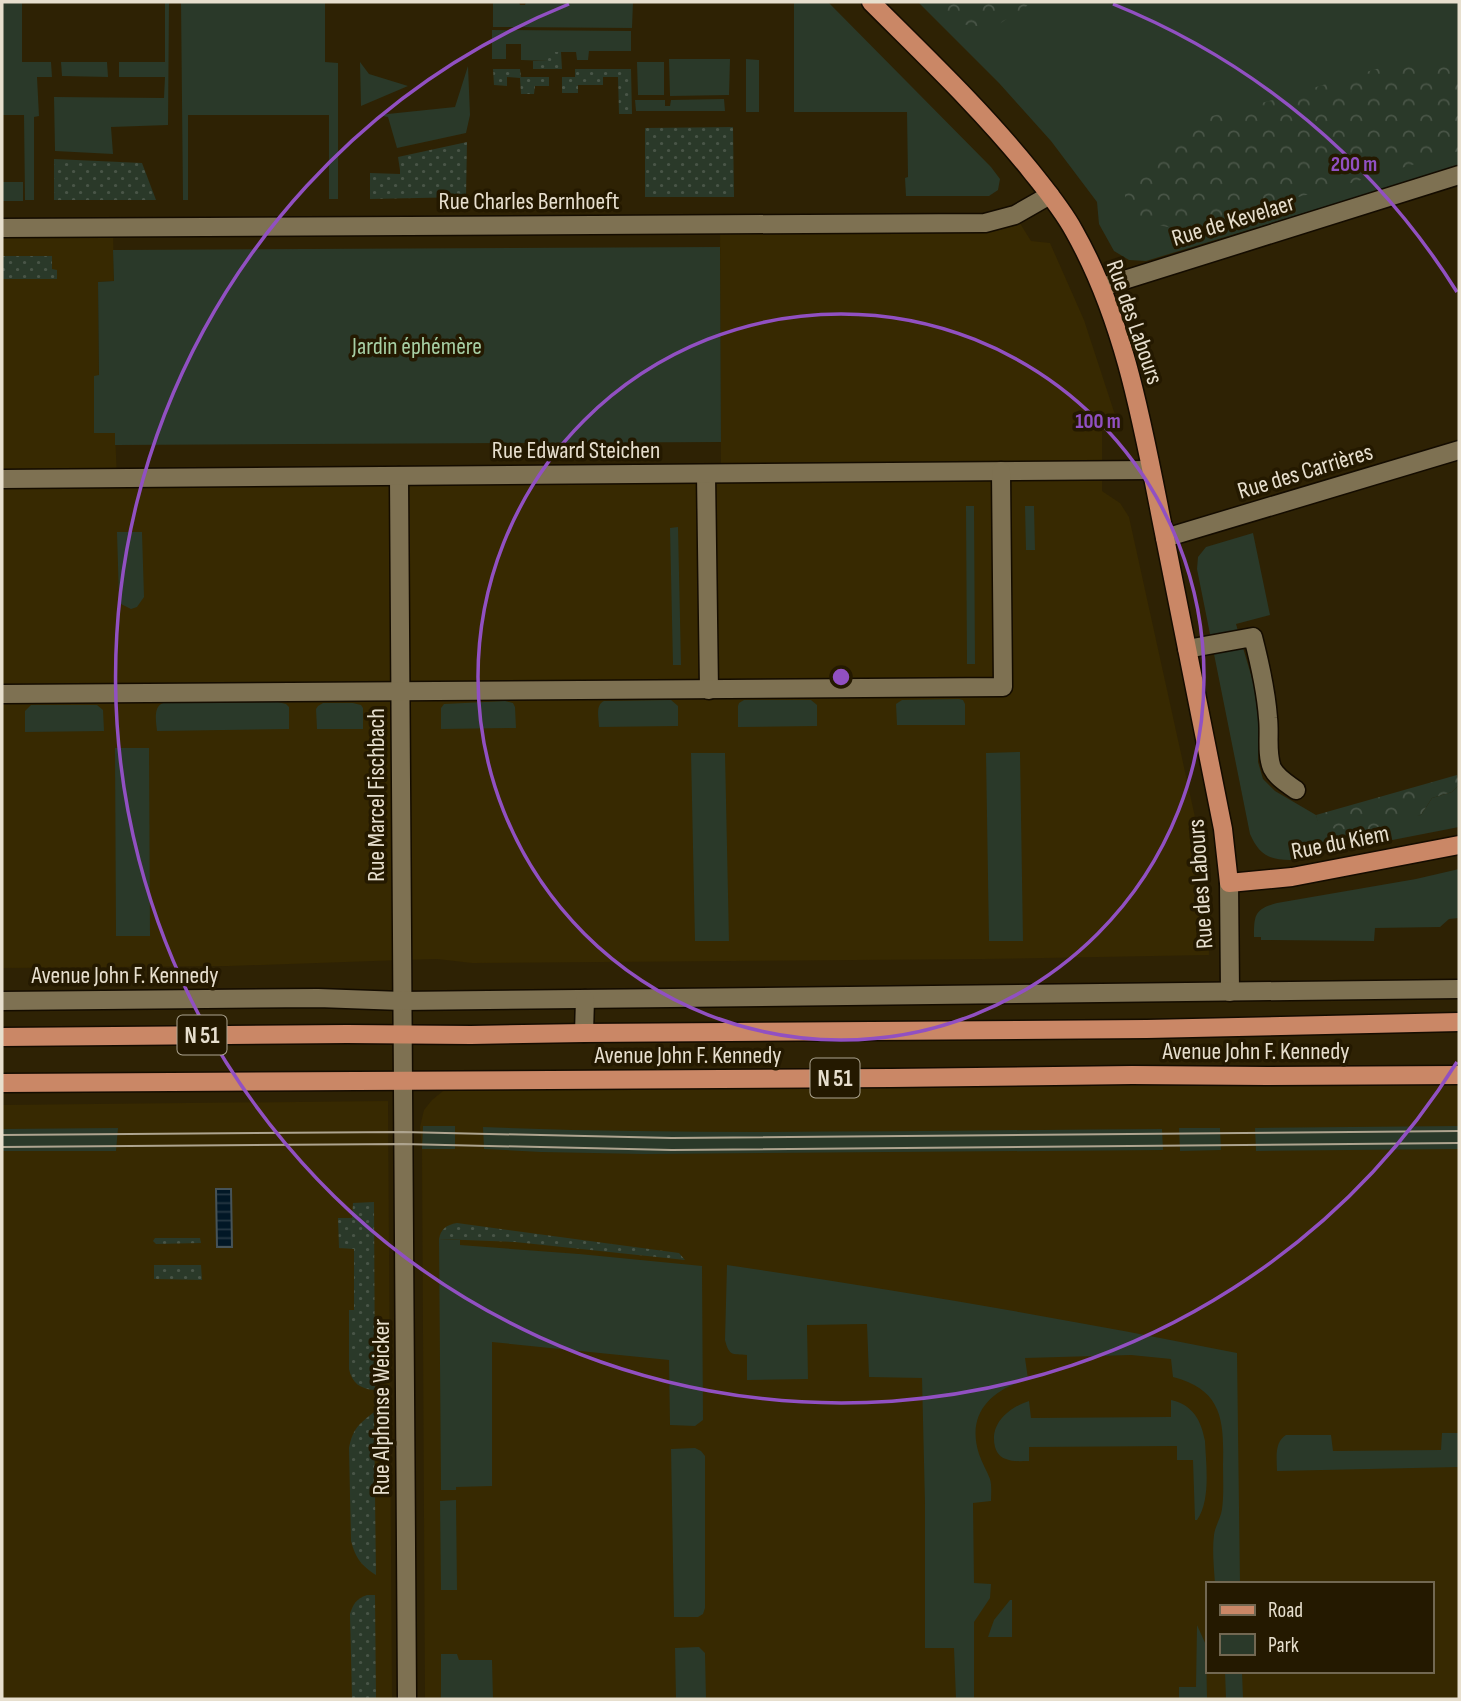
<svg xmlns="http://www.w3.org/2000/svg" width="1461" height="1701" viewBox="0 0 1461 1701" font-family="'Sofia Sans Condensed',sans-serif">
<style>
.built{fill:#372901;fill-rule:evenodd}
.green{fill:#2a3929}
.forest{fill:url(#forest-crowns)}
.garden{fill:url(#garden-dots)}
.water{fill:url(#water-rules);stroke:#465358;stroke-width:2}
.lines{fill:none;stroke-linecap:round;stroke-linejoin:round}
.minor-casing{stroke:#140c00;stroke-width:21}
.major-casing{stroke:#140c00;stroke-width:21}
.minor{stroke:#7e7152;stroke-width:18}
.major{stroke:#ca8766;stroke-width:18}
.tram{stroke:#aea48f;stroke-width:2}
.ring{fill:none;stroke:#9150c2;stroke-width:3.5}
.labels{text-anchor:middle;stroke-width:7;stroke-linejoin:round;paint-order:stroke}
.shield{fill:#241900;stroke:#aca490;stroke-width:2}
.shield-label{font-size:23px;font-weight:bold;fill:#e7dfce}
.street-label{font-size:24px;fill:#e7dfce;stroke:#241900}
.park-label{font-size:24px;fill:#a7cfa4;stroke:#241900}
.centre{fill:#9150c2;stroke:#241900;stroke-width:3.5}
.ring-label{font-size:21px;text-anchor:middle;font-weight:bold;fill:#9150c2;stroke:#241900;stroke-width:7;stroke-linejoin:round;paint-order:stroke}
</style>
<defs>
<pattern id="forest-crowns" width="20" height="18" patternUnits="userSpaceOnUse" patternTransform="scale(1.75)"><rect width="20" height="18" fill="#2a3929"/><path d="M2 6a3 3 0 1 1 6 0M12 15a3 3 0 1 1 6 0" fill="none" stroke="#495547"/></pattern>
<pattern id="garden-dots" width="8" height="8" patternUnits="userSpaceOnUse" patternTransform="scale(1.75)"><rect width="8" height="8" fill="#2a3929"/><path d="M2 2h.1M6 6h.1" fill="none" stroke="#495547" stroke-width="1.8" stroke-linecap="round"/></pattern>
<pattern id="water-rules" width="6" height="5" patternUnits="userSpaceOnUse" patternTransform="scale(1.75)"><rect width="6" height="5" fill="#011726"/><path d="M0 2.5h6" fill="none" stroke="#263844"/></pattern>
</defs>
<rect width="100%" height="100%" fill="#2e2204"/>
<g class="built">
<path d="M 1015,215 L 1031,241 L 1050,243 L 1084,320 L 1119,427 L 1102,431 L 1102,491 L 1120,503 L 1129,517 L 1204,858 L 1208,885 L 1209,955 L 983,959 L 472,963 L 437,959 L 402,960 L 229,966 L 2,968 L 2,228 L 113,228 L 114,281 L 98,282 L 99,376 L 94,377 L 94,433 L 115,433 L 117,478 L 721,473 L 720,225 Z"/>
<path d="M 1459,1075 L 1459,1699 L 425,1699 L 422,1149 L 420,1127 L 424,1110 L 432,1100 L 443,1091 L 891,1078 ZM 1207,1584 L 1431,1584 L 1431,1671 L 1207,1671 Z"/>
<path d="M 388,1101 L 392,1699 L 2,1699 L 2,1105 Z"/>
</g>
<g class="green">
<path d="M 2,2 L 22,2 L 22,62 L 51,62 L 52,77 L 37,77 L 39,116 L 34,117 L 34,200 L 25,200 L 24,115 L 2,115 Z"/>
<path d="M 165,2 L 169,2 L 168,125 L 111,127 L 113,154 L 55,151 L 54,97 L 164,98 L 165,77 L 119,77 L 119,62 L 165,62 Z"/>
<path d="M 181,2 L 325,2 L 325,62 L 338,63 L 338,199 L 329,199 L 329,115 L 188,115 L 188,200 L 183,200 Z"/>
<path d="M 493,2 L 519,2 L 520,5 L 525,5 L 526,2 L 633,2 L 632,28 L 493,27 Z"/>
<path d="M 794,2 L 828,2 L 991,167 L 1000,179 L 998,190 L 989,196 L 906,196 L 905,178 L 908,177 L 907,112 L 794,112 Z"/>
<path d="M 918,2 L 1459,2 L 1459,166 L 1146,261 L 1129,260 L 1114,251 L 1099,224 L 1097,202 L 1051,141 L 999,83 Z"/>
<path d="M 492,30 L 631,31 L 631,51 L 589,51 L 588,60 L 577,60 L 576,52 L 548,52 L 548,61 L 521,60 L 521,44 L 506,44 L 506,59 L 492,59 Z"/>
<path d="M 669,59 L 730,59 L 729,95 L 670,96 Z"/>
<path d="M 746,59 L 759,60 L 759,112 L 746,112 Z"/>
<path d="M 61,62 L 107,62 L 108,77 L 62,76 Z"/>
<path d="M 360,62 L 369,74 L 408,86 L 361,106 Z"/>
<path d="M 637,62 L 664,62 L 664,95 L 638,95 Z"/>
<path d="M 468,66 L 470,115 L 466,133 L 397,148 L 388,117 L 378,115 L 455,107 Z"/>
<path d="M 724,99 L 725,111 L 636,111 L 635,100 L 665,100 L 665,106 L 670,106 L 671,100 Z"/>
<rect x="2" y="182" width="21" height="19"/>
<path d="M 720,247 L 721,442 L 115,445 L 115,433 L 94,433 L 94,376 L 99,375 L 98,282 L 114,281 L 113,250 Z"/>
<path d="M 966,506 L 974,506 L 975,664 L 967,664 Z"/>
<path d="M 1025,506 L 1034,506 L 1035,550 L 1026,550 Z"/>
<path d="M 678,527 L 681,665 L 673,665 L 670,528 Z"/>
<path d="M 117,532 L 142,532 L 144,597 L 137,607 L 131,609 L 121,604 L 119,598 Z"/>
<path d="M 1253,533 L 1270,615 L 1236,624 L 1254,685 L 1259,725 L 1258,762 L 1263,779 L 1275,791 L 1316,815 L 1320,827 L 1421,815 L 1432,798 L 1452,792 L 1459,785 L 1459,827 L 1290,860 C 1268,860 1259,854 1250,834 L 1197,569 L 1198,557 L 1206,547 Z"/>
<path d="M 671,700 L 678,706 L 678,726 L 599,727 C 599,718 595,705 604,701 Z"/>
<path d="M 744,700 L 811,700 L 817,705 L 817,726 L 738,727 L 738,706 L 739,703 Z"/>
<path d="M 902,700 L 959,699 L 963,700 L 965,704 L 965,725 L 897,725 L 896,704 Z"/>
<path d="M 505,701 L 513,703 L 515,707 L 516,728 L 441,729 L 441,708 L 444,704 Z"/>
<path d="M 278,702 L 286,704 L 289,707 L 289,729 L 157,731 C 156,721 153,707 163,703 Z"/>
<path d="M 323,703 L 353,703 L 361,705 L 363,708 L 363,729 L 317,729 L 316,709 L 318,706 Z"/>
<path d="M 31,705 L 97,705 L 103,710 L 104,731 L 25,732 L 25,711 Z"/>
<path d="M 115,748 L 149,748 L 150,936 L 116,936 Z"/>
<path d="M 1020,752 L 1023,941 L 989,941 L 986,753 Z"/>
<path d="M 691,753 L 725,753 L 729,941 L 695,941 Z"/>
<path d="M 1459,869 L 1459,918 L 1449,919 L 1440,927 L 1375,928 L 1374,941 L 1261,940 L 1261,937 L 1254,937 C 1254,914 1255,909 1277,903 L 1416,879 Z"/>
<path d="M 423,1126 L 455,1126 L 455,1149 L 422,1149 Z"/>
<path d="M 1459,1126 L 1459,1149 L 1256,1151 L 1255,1128 Z"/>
<path d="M 483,1127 C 709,1136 936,1130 1162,1129 L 1163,1150 L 644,1154 L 541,1152 L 484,1149 Z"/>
<path d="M 118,1128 L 116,1151 L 2,1151 L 2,1129 Z"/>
<path d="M 1179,1128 L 1220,1128 L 1221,1150 L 1180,1151 Z"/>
<path d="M 439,1239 L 460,1240 L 460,1245 L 579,1254 L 702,1266 L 703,1420 L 695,1426 L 670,1425 L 669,1360 L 492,1342 L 492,1486 L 456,1487 L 456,1490 L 441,1490 Z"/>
<path d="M 727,1265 C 898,1290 1068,1319 1237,1353 L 1240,1584 L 1215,1584 C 1214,1568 1212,1550 1214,1535 C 1215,1526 1221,1518 1222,1509 C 1224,1495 1223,1479 1223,1465 C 1224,1421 1223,1390 1173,1377 L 1171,1359 L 1131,1355 L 1025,1358 L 1028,1379 C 991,1390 966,1413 979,1454 C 982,1463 987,1471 990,1479 C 992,1486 991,1494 991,1501 L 973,1503 L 974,1583 L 991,1584 L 990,1598 L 974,1622 L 974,1699 L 956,1699 L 954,1648 L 925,1648 L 925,1504 L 922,1378 L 869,1377 L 867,1324 L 807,1325 L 808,1379 L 747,1380 L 747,1355 C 732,1354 729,1356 725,1340 Z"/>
<path d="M 1171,1400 C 1193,1405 1201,1420 1205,1441 C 1206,1464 1211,1500 1197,1520 L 1195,1520 L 1193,1460 L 1177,1460 L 1177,1446 L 1029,1447 L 1029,1461 C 1021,1461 1013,1462 1006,1459 C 1000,1457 997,1453 995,1447 C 989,1423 1010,1407 1029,1401 L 1031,1418 L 1171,1417 Z"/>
<path d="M 1442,1433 L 1459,1433 L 1459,1467 L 1277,1471 C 1277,1457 1274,1443 1286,1435 L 1331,1435 L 1333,1451 L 1441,1450 Z"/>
<path d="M 695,1448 L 701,1451 L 705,1456 L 705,1608 L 703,1614 L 698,1617 L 674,1617 L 671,1449 Z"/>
<path d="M 456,1500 L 457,1590 L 441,1590 L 440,1501 Z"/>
<path d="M 1010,1600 L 1012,1600 L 1012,1637 L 988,1637 L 994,1620 Z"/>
<path d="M 1197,1625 L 1206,1645 L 1207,1699 L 1179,1699 L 1179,1687 L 1196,1687 Z"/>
<path d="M 699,1647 L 705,1653 L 706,1699 L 676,1699 L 675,1648 Z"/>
<path d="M 441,1654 L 457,1654 L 459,1660 L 492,1660 L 493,1699 L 441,1699 Z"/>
<path d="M 1225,1671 L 1242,1671 L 1243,1699 L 1226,1699 Z"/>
</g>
<g class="forest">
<path d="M 938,2 L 1033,2 L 993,28 L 960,24 Z"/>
<path d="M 1410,59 L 1459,60 L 1459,151 L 1344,185 L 1177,229 L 1125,218 L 1125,179 L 1185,123 L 1269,101 Z"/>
<path d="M 1457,775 L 1459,785 L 1452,792 L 1432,798 L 1421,815 L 1363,831 L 1319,827 L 1316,815 Z"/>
</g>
<g class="garden">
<path d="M 547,52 L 561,52 L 562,69 L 533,69 L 533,61 L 547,61 Z"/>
<path d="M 493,69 L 520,69 L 521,77 L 549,77 L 549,86 L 535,86 L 534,94 L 521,94 L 520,78 L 507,77 L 507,86 L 494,85 Z"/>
<path d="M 575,69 L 631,69 L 632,114 L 619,114 L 618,77 L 603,77 L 603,85 L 578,85 L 578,93 L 562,93 L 562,77 L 575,77 Z"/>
<path d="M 733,127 L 734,197 L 645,197 L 645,128 Z"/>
<path d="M 467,142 L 466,197 L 370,199 L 370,173 L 400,174 L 400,170 L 398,157 Z"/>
<path d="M 54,159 L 142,163 L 156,200 L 54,200 Z"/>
<path d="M 2,256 L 52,256 L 52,269 L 57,270 L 57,279 L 2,279 Z"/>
<path d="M 374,1202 L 375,1390 C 360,1389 352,1383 349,1369 L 349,1310 L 354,1310 L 354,1249 L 339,1248 L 338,1218 L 352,1218 L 353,1203 Z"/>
<path d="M 457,1223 L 679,1253 L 685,1260 L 515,1242 L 439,1239 C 441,1229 446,1225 457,1223 Z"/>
<path d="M 155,1238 L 200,1238 L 201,1243 L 156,1244 L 153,1241 Z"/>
<path d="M 154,1265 L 201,1265 L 202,1280 L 154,1279 Z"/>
<path d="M 374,1412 L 376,1575 C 361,1565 356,1559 351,1541 L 349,1448 C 353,1428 359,1424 374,1412 Z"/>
<path d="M 367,1595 L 375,1595 L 376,1699 L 352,1699 L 350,1614 C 353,1604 356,1599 367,1595 Z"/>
</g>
<path class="water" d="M 216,1189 L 231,1189 L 232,1247 L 217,1247 Z"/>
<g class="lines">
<g class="minor-casing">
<g id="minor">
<path d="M 2,228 L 985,223 L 1015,215 L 1050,195"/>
<path d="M 1102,287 L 1459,175"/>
<path d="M 706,474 L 709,690"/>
<path d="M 399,476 L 407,1699"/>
<path d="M 2,479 L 1151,470"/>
<path d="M 1165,538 L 1459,450"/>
<path d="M 1187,649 L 1253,637 C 1260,664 1266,690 1268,718 C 1270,734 1266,753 1272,768 C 1277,778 1288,784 1296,790"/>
<path d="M 2,694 L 1003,687 L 1001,471"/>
<path d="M 1229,883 L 1230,992"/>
<path d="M 2,1001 L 318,998 L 402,1001 L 1459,989"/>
<path d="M 584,1033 L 585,999"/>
</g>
</g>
<g class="major-casing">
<g id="major">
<path d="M 871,2 C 926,57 982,110 1031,171 C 1046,190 1062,209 1074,231 C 1125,321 1143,427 1163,528 C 1183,628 1203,728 1223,829 L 1229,883 L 1292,877 L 1459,845"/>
<path d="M 2,1037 L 347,1034 L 471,1035 L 584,1033 L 1147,1029 L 1459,1022"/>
<path d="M 2,1083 L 891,1078 L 1132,1075 L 1267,1076 L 1459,1075"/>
</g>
</g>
<use href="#minor" class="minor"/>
<use href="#major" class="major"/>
<g class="tram">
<path d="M 2,1135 L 403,1132 L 672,1138 L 1459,1131"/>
<path d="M 2,1147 L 403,1144 L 672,1150 L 1459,1143"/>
</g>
</g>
<g class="ring">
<circle cx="841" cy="677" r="363"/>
<path d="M1457 1062A726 726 0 1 1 569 4M1113 4A726 726 0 0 1 1457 292"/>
</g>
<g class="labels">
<g class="shield">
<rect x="177.5" y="1015.5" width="49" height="39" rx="5"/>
<rect x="810.5" y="1058.5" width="49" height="39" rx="5"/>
</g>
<g class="shield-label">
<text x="202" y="1043">N 51</text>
<text x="835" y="1086">N 51</text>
</g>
<g class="street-label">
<text x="529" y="209">Rue Charles Bernhoeft</text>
<text transform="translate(1233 220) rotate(-17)" y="8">Rue de Kevelaer</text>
<text transform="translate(1135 322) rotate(71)" y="8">Rue des Labours</text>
<text x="576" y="458">Rue Edward Steichen</text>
<text transform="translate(1305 471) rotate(-17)" y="8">Rue des Carrières</text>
<text transform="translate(376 795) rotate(-90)" y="8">Rue Marcel Fischbach</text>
<text transform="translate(1340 842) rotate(-11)" y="8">Rue du Kiem</text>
<text transform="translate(1200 884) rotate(-94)" y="8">Rue des Labours</text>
<text x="125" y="983">Avenue John F. Kennedy</text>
<text x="1256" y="1059">Avenue John F. Kennedy</text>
<text x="688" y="1063">Avenue John F. Kennedy</text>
<text transform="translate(381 1407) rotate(-90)" y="8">Rue Alphonse Weicker</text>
</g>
<g class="park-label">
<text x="417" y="354">Jardin éphémère</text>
</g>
</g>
<circle cx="841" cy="677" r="10" class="centre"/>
<g class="ring-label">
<text x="1354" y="171">200 m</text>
<text x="1098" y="428">100 m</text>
</g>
<rect width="1461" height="1701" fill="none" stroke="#e7dfce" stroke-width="7"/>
<rect x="1206" y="1582" width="228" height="91" fill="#241900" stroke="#726852" stroke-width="2"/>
<rect x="1220" y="1605" width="35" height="10" fill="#ca8766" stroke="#726852" stroke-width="2"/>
<text x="1268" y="1617" font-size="21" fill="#e7dfce">Road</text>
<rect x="1220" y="1634" width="35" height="21" fill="#2a3929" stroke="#726852" stroke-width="2"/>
<text x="1268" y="1652" font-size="21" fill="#e7dfce">Park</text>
</svg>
